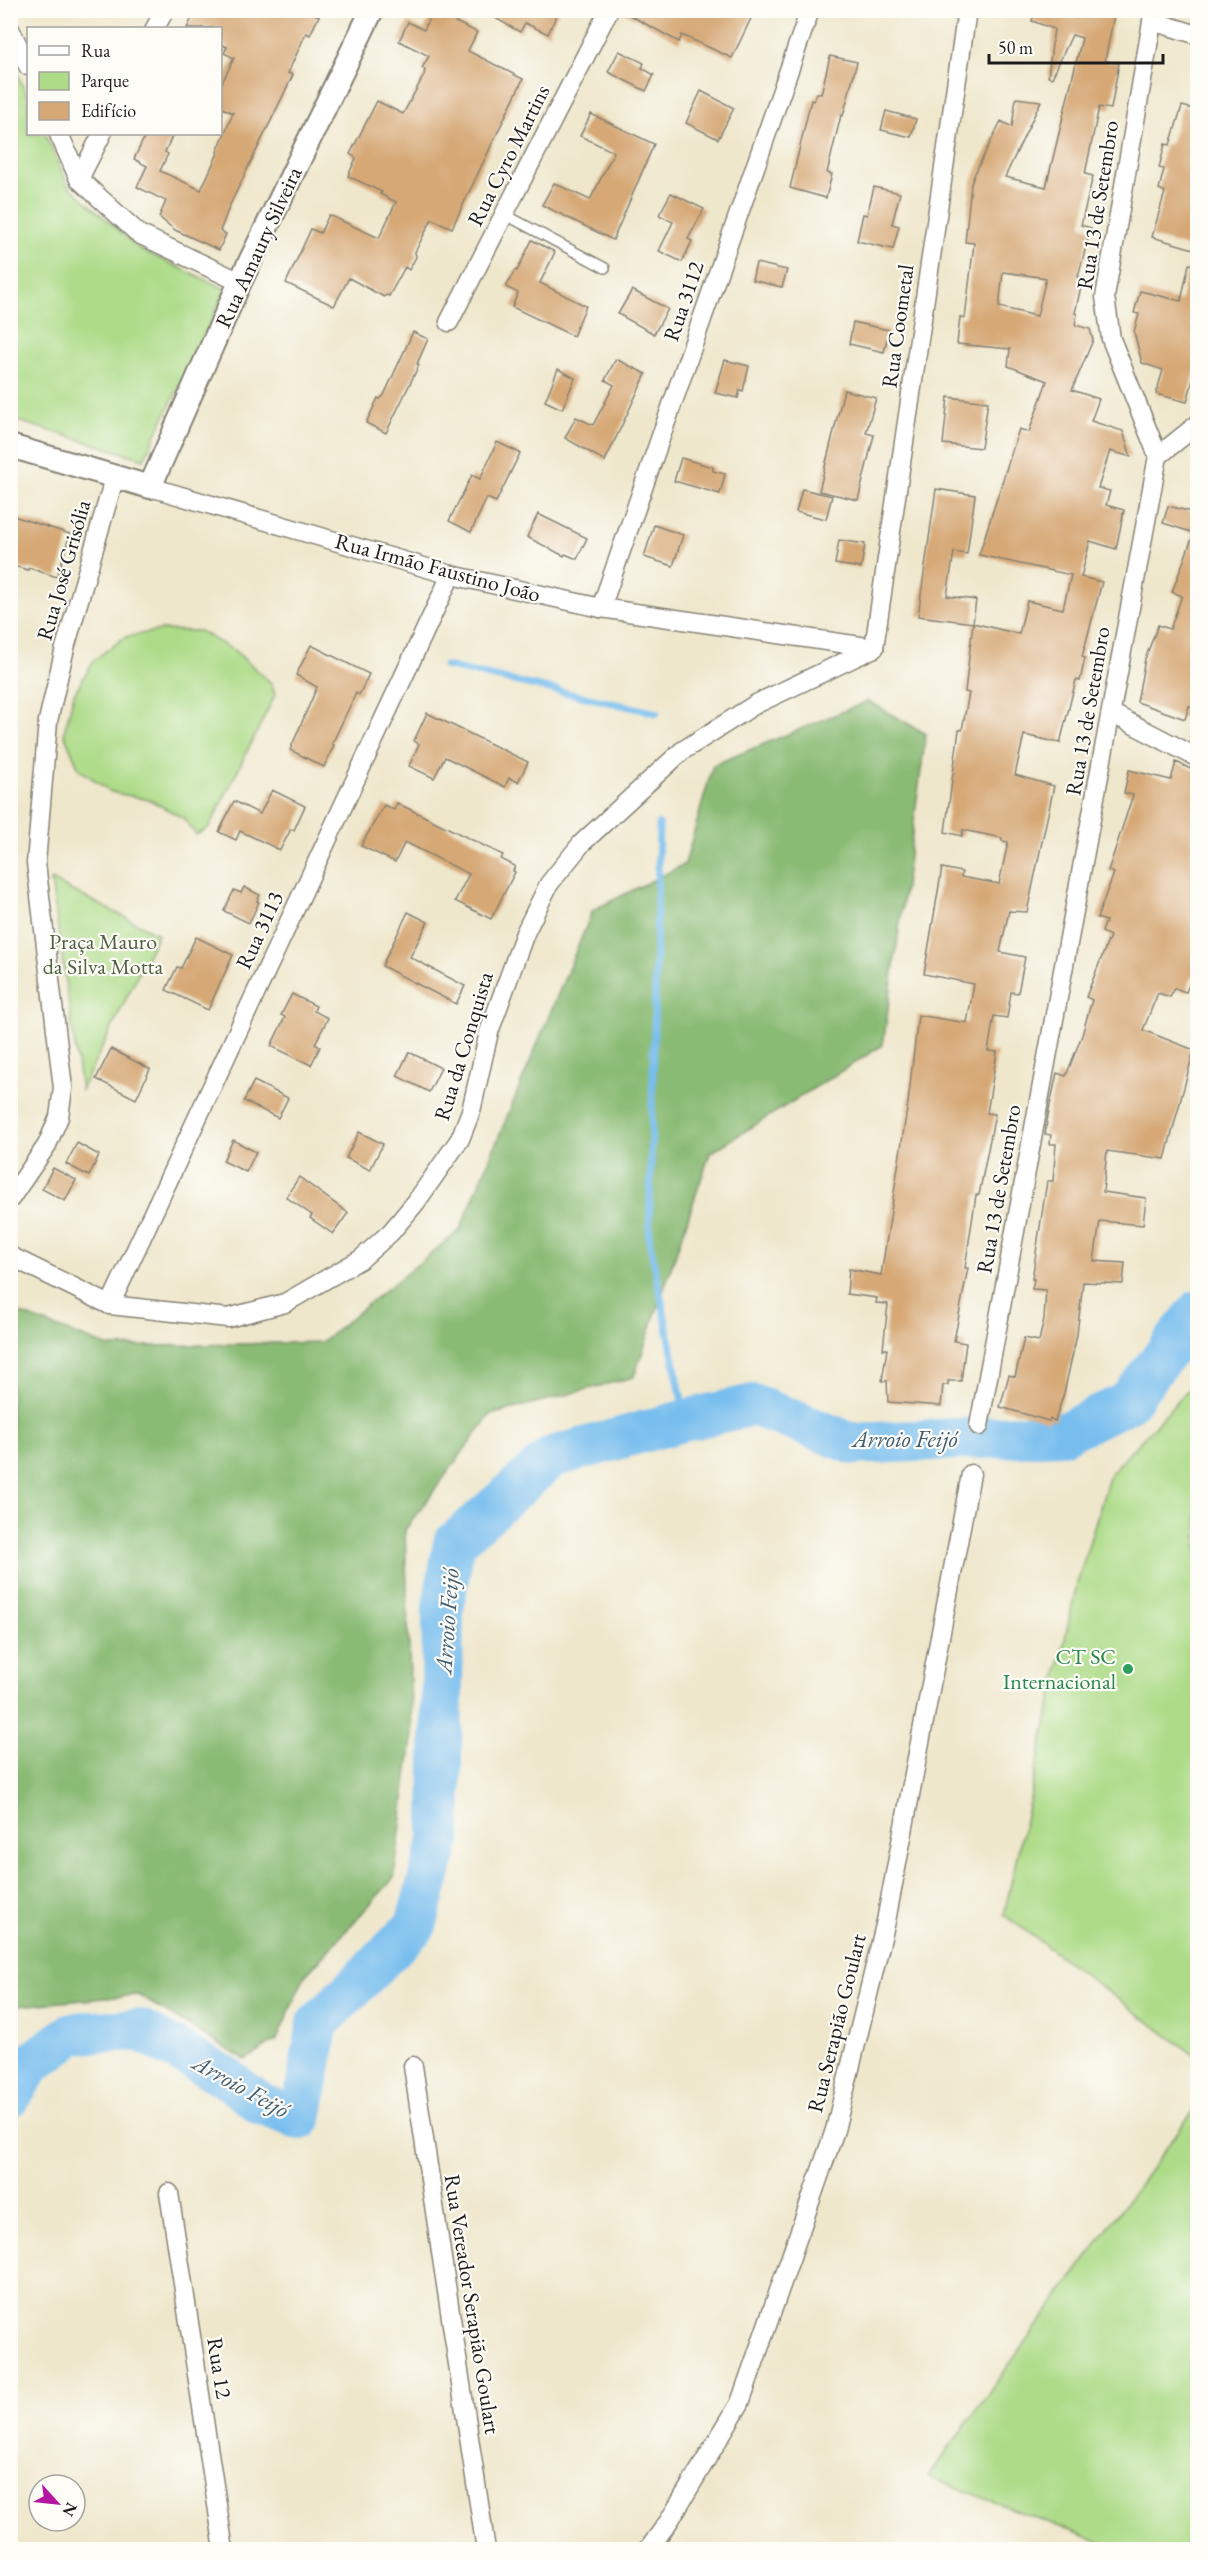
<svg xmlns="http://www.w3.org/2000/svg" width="1208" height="2560" viewBox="0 0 1208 2560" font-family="'EB Garamond',serif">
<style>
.green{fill:#addb88;stroke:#647c52;stroke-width:1.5}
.forest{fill:#8abb74;stroke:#536c48;stroke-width:1.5}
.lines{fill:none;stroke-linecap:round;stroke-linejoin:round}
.stream{stroke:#77bdee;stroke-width:7}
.river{stroke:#77bdee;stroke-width:42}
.building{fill:#d6a876;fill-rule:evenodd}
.service-casing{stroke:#868274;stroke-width:12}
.minor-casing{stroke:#868274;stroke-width:21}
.tertiary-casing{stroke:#868274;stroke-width:26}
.service{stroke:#fff;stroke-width:9}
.minor{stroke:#fff;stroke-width:18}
.tertiary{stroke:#fff;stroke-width:22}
.leisure-dot{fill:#2e9e5b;stroke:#fdfcf7;stroke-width:2}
.labels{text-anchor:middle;stroke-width:4.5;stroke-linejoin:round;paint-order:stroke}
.street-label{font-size:22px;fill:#1c1c1c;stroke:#fdfcf7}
.park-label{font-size:22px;fill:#4f5f42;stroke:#fdfcf7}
.leisure-label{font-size:22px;fill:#27864d;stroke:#fdfcf7;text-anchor:end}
.water-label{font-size:24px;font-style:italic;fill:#405c70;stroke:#fdfcf7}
</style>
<rect width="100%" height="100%" fill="#fdfcf7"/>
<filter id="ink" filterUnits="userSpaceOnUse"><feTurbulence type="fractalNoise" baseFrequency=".0167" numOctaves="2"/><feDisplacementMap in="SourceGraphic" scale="12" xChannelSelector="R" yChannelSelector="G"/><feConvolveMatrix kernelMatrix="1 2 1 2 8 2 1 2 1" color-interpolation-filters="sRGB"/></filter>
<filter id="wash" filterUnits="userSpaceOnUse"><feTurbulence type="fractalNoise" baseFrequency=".008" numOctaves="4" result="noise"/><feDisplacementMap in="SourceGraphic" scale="24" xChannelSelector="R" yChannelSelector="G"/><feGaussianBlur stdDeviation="1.35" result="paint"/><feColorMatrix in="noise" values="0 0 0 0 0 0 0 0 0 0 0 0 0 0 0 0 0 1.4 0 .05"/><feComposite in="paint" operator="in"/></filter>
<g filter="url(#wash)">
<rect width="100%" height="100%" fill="#efe7cc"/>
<g class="green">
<path d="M 10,58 L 28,97 L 28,134 L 45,134 L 68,185 L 141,250 L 226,289 L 144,459 L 11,419 Z"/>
<path d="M 162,630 L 200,631 L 235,651 L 271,683 L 275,695 L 209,828 L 196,835 L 185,819 L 150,800 L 111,792 L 79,769 L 64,733 L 74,694 L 94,660 L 125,637 Z"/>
<path d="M 51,880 L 158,934 L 81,1090 Z"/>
<path d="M 1197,1380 L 1197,2057 L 1004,1915 L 1077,1584 L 1110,1474 Z"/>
<path d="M 1197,2105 L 1197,2549 L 1118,2549 L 928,2477 Z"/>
</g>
<path class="forest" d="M 868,701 L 926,734 L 883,1045 L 710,1153 L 634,1377 L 490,1415 L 405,1530 L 412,1739 L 394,1878 L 304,1977 L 277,2040 L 245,2060 L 138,1995 L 18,2006 L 11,2018 L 11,1310 L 109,1347 L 321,1342 L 460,1230 L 593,910 L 685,864 L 713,765 Z"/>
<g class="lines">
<g class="stream">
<path d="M 445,666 L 657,713"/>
<path d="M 659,824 L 649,1239 L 686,1420"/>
</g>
<path class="river" d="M 10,2096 L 33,2062 L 73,2033 L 140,2030 L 225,2077 L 261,2104 L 301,2119 L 318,2023 L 416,1925 L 440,1839 L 443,1608 L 454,1543 L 552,1457 L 686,1420 L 753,1405 L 854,1444 L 1062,1434 L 1128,1402 L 1198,1311"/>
</g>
<g id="blocks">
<g class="building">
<path d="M 196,10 L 306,10 L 319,16 L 310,35 L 306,33 L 288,73 L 293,75 L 230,205 L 220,231 L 226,234 L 219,250 L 175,230 L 159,217 L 166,201 L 137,187 L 147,166 L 134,159 L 146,134 L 173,134 L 165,152 L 168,154 L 160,171 L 201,190 L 218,153 L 217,152 L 233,113 L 220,107 L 220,87 L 234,58 L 224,53 L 227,47 L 220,44 L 220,28 L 187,28 Z"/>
<path d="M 481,10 L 559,10 L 548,34 L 525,23 L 520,32 Z"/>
<path d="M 620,10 L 755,10 L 732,58 L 682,35 L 679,42 Z"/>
<path d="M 1035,10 L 1076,18 L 1077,10 L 1115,10 L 1105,61 L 1119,63 L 1111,109 L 1099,107 L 1085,174 L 1093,176 L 1081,225 L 1091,228 L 1078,277 L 1083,278 L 1075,313 L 1077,314 L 1075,325 L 1090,329 L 1093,340 L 1072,390 L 1099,399 L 1091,421 L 1123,431 L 1131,457 L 1110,451 L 1098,488 L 1110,491 L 1106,505 L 1124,510 L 1116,549 L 1090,541 L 1081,577 L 1102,582 L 1082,657 L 1085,658 L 1080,681 L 1076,680 L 1060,743 L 1024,735 L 1015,775 L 1054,786 L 1027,912 L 1009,911 L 1000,952 L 1025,957 L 1018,993 L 1011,992 L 1007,1018 L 994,1016 L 988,1051 L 997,1052 L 987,1113 L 995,1114 L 979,1195 L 976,1195 L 965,1268 L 968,1268 L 954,1341 L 966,1343 L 961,1381 L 948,1381 L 948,1385 L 943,1385 L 941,1406 L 888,1402 L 887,1381 L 882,1381 L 887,1349 L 883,1349 L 888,1304 L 876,1303 L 877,1298 L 847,1294 L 849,1269 L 881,1275 L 908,1103 L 918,1015 L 967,1023 L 974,984 L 924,974 L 942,868 L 962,872 L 961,877 L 999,884 L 1008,842 L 1002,841 L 1002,838 L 963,830 L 962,836 L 945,832 L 959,730 L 962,730 L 969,693 L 965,692 L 973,623 L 1019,634 L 1027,601 L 1063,609 L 1071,575 L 979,555 L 1019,429 L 1029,432 L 1047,381 L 1008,366 L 1010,349 L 957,344 L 960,317 L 965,318 L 974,243 L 965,242 L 971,184 L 975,173 L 1001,121 L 1012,127 L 1016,98 L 1041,101 L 1005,177 L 1046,187 L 1082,38 L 1072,35 L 1052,78 L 1048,77 L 1054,29 L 1032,21 ZM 1003,272 L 1046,278 L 1037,316 L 999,307 Z"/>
<path d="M 432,11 L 477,32 L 468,51 L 523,79 L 452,228 L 432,219 L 415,252 L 416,257 L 409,270 L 405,267 L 389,296 L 386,295 L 384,297 L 349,278 L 334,306 L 286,283 L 311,229 L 320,233 L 329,215 L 379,238 L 396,202 L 380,194 L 382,192 L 348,176 L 356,158 L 350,154 L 377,101 L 403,114 L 424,75 L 425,70 L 422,68 L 429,56 L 399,41 L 408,22 L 424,30 Z"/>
<path d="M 619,51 L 644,63 L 642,68 L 654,75 L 646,91 L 608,72 Z"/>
<path d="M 830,56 L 857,62 L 843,116 L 841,115 L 827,173 L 832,174 L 826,198 L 790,188 L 811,100 L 814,101 L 817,93 L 821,94 Z"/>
<path d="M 701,91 L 734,108 L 718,139 L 686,123 Z"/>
<path d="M 1182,106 L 1197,110 L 1197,250 L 1152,237 L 1165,192 L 1159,189 L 1164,169 L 1159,168 L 1165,144 L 1170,145 Z"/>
<path d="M 886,111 L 916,119 L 911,137 L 881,130 Z"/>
<path d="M 591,114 L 654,144 L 613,240 L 542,205 L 554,183 L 590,200 L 614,152 L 580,136 Z"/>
<path d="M 874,187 L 900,193 L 892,224 L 899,226 L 893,249 L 857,241 L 863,214 L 867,215 Z"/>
<path d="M 671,193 L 704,209 L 688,239 L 692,241 L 682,262 L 659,251 L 673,222 L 659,215 Z"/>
<path d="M 532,240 L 555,252 L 540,283 L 586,306 L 573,336 L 512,307 L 518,293 L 506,287 L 515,270 L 517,271 Z"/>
<path d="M 756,263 L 787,270 L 782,287 L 752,280 Z"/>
<path d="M 1189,264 L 1197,265 L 1197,365 L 1187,402 L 1156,394 L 1163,370 L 1142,363 L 1134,332 L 1139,314 L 1134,313 L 1140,291 L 1181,301 Z"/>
<path d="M 632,290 L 668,309 L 654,334 L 618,314 Z"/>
<path d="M 853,322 L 889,330 L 884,352 L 849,344 Z"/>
<path d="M 413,332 L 428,339 L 417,364 L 419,365 L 386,433 L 366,423 L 378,398 L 380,399 L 384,395 Z"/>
<path d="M 616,359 L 646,374 L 605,461 L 565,438 L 576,417 L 593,425 L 614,385 L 605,380 Z"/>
<path d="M 725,360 L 749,366 L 743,391 L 740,390 L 738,398 L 715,393 Z"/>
<path d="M 558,369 L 575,378 L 562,409 L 545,401 Z"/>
<path d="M 844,390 L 876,398 L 866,433 L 874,435 L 858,500 L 819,491 Z"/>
<path d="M 948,397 L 988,402 L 981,448 L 943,444 Z"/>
<path d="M 497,442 L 520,453 L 496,502 L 487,498 L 471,532 L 449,521 L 472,475 L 480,479 Z"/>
<path d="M 681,458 L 713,467 L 713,471 L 725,474 L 720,494 L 674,481 Z"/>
<path d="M 802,489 L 832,496 L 826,519 L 796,512 Z"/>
<path d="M 936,489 L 975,495 L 967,554 L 954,552 L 947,596 L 976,600 L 973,623 L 918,616 Z"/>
<path d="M 1168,506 L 1197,513 L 1197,708 L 1189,706 L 1185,719 L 1137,702 L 1145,659 L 1158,625 L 1170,629 L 1182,596 L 1172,592 L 1194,533 L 1163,523 Z"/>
<path d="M 538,514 L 587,538 L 577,559 L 565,554 L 564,556 L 527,537 Z"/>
<path d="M 10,515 L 70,534 L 57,577 L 29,568 L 28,570 L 10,565 Z"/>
<path d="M 654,525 L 683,535 L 673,566 L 644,557 Z"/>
<path d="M 839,540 L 865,544 L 861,568 L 835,564 Z"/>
<path d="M 311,645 L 369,674 L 359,695 L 356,693 L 332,744 L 334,745 L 324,767 L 290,750 L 317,687 L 296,675 Z"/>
<path d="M 427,713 L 528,762 L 518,782 L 509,778 L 505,787 L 445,757 L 434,778 L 409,766 L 419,744 L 414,741 Z"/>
<path d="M 1176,762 L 1197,772 L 1197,977 L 1193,975 L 1186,992 L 1174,988 L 1170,997 L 1158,993 L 1143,1030 L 1194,1050 L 1165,1159 L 1107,1151 L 1103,1192 L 1146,1198 L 1143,1225 L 1100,1221 L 1094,1261 L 1125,1263 L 1123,1284 L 1083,1282 L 1077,1335 L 1064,1393 L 1055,1421 L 1050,1418 L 1049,1421 L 1000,1407 L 1009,1375 L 1015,1377 L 1024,1338 L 1039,1341 L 1044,1319 L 1046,1290 L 1032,1289 L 1034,1279 L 1032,1279 L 1047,1181 L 1053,1181 L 1056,1144 L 1050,1144 L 1051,1135 L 1045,1134 L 1049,1110 L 1057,1073 L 1066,1076 L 1082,1035 L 1092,1000 L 1086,997 L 1110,936 L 1102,932 L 1106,921 L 1097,918 L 1114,873 L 1108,871 L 1133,795 L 1124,793 L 1129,770 L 1171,780 Z"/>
<path d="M 272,790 L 305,806 L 294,830 L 291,829 L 280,850 L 240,831 L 236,840 L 219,832 L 234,801 L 260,814 Z"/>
<path d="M 397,803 L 503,855 L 501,859 L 515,866 L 513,871 L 515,872 L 491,919 L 455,901 L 469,874 L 405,842 L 395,862 L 361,846 L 384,805 L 394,810 Z"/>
<path d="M 244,887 L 260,895 L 257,901 L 259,902 L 249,923 L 224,911 L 234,890 L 241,893 Z"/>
<path d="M 408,912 L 428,922 L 410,957 L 465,986 L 456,1004 L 382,966 Z"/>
<path d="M 196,937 L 233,955 L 208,1010 L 166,990 L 177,967 L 181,968 Z"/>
<path d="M 292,994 L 316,1006 L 314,1011 L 328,1018 L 315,1044 L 320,1047 L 311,1065 L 271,1046 L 285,1017 L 281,1015 Z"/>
<path d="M 111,1049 L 150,1069 L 136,1099 L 96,1079 Z"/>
<path d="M 409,1052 L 441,1068 L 429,1092 L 397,1076 Z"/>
<path d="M 254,1081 L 288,1098 L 278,1118 L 244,1101 Z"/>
<path d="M 359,1132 L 383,1144 L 370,1170 L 346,1158 Z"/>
<path d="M 233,1140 L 256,1152 L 246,1172 L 223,1161 Z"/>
<path d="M 77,1143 L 99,1155 L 89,1176 L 66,1164 Z"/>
<path d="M 53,1168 L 76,1180 L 65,1201 L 42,1189 Z"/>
<path d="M 299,1177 L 348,1213 L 333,1234 L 310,1218 L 312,1215 L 286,1197 Z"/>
</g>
</g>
</g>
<g filter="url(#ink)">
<use href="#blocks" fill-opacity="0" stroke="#868274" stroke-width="1.5"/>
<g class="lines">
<g class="service-casing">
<path id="service" d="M 504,214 L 605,268"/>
</g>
<g class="minor-casing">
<g id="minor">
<path d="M 1152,21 L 1198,35"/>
<path d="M 155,28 L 165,10"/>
<path d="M 10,29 L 28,66"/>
<path d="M 59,134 L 79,179 L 139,234 L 240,282"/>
<path d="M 79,179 L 102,134"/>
<path d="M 449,322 L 609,10"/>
<path d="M 1158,456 L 1198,424"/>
<path d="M 150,487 L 451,575 L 601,608 L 874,648"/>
<path d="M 601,608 L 810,10"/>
<path d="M 874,648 L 967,10"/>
<path d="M 1111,713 L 1198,758"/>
<path d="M 10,1199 L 47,1145 L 59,1117 L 63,1088 L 36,863 L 48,721 L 65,648 L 115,476"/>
<path d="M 10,1256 L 110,1305 L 228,1318 L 285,1303 L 361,1259 L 391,1232 L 416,1202 L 460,1139 L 471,1111 L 489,1032 L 525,933 L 549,884 L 582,843 L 682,751 L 756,704 L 874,648"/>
<path d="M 110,1305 L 451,575"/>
<path d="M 979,1426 L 1158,456 L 1111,339 L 1105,297 L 1154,10"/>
<path d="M 413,2066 L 486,2550"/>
<path d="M 169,2193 L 224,2550"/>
<path d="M 648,2550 L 669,2521 L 740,2403 L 835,2130 L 886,1921 L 971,1474"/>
</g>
</g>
<g class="tertiary-casing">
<path id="tertiary" d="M 10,446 L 150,487 L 240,282 L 372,10"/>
</g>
<use href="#service" class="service"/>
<use href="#minor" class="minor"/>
<use href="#tertiary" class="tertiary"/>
</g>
</g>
<circle class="leisure-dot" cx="1128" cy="1669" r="6"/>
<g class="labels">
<g class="street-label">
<text transform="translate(508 155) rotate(-63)" y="8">Rua Cyro Martins</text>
<text transform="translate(1097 205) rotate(-81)" y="8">Rua 13 de Setembro</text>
<text transform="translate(258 247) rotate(-65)" y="8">Rua Amaury Silveira</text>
<text transform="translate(683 301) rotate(-71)" y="8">Rua 3112</text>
<text transform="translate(897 326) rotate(-82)" y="8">Rua Coometal</text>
<text transform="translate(438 567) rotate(15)" y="8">Rua Irmão Faustino João</text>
<text transform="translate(63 570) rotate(-74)" y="8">Rua José Grisólia</text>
<text transform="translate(1087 711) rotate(-80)" y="8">Rua 13 de Setembro</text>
<text transform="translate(259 930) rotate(-65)" y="8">Rua 3113</text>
<text transform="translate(463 1046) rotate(-73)" y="8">Rua da Conquista</text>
<text transform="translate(998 1189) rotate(-80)" y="8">Rua 13 de Setembro</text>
<text transform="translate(836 2023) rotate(-76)" y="8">Rua Serapião Goulart</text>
<text transform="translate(473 2304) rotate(81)" y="8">Rua Vereador Serapião Goulart</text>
<text transform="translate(220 2368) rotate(81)" y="8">Rua 12</text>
</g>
<g class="park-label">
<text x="103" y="949">Praça Mauro<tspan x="103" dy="25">da Silva Motta</tspan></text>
</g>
<g class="leisure-label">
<text x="1116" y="1664">CT SC<tspan x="1116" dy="25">Internacional</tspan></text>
</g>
<g class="water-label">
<text x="905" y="1447">Arroio Feijó</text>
<text transform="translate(447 1621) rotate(-86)" y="8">Arroio Feijó</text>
<text transform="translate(241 2086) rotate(29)" y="8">Arroio Feijó</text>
</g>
</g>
<rect width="1208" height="2560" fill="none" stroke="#fdfcf7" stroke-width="36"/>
<rect x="27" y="27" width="195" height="108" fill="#fdfcf7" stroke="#a3a29f" stroke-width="1.5"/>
<rect x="39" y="46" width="30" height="9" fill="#ffffff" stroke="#a3a29f" stroke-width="1.5"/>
<text x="81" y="57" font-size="18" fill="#1c1c1c">Rua</text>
<rect x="39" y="72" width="30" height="18" fill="#addb88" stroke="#a3a29f" stroke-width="1.5"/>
<text x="81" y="87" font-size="18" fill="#1c1c1c">Parque</text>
<rect x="39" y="102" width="30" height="18" fill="#d6a876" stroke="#a3a29f" stroke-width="1.5"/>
<text x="81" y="117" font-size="18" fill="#1c1c1c">Edifício</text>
<g transform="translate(57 2503) rotate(117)"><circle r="28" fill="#fdfcf7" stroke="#a3a29f" stroke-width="1.5"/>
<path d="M0-4.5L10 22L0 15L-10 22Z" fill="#b5179e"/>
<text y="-9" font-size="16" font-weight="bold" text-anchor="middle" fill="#1c1c1c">N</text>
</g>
<path d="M989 54v9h174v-9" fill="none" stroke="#1c1c1c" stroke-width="3"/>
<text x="998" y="54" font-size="18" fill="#1c1c1c" stroke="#fdfcf7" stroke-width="4.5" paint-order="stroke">50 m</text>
</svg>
